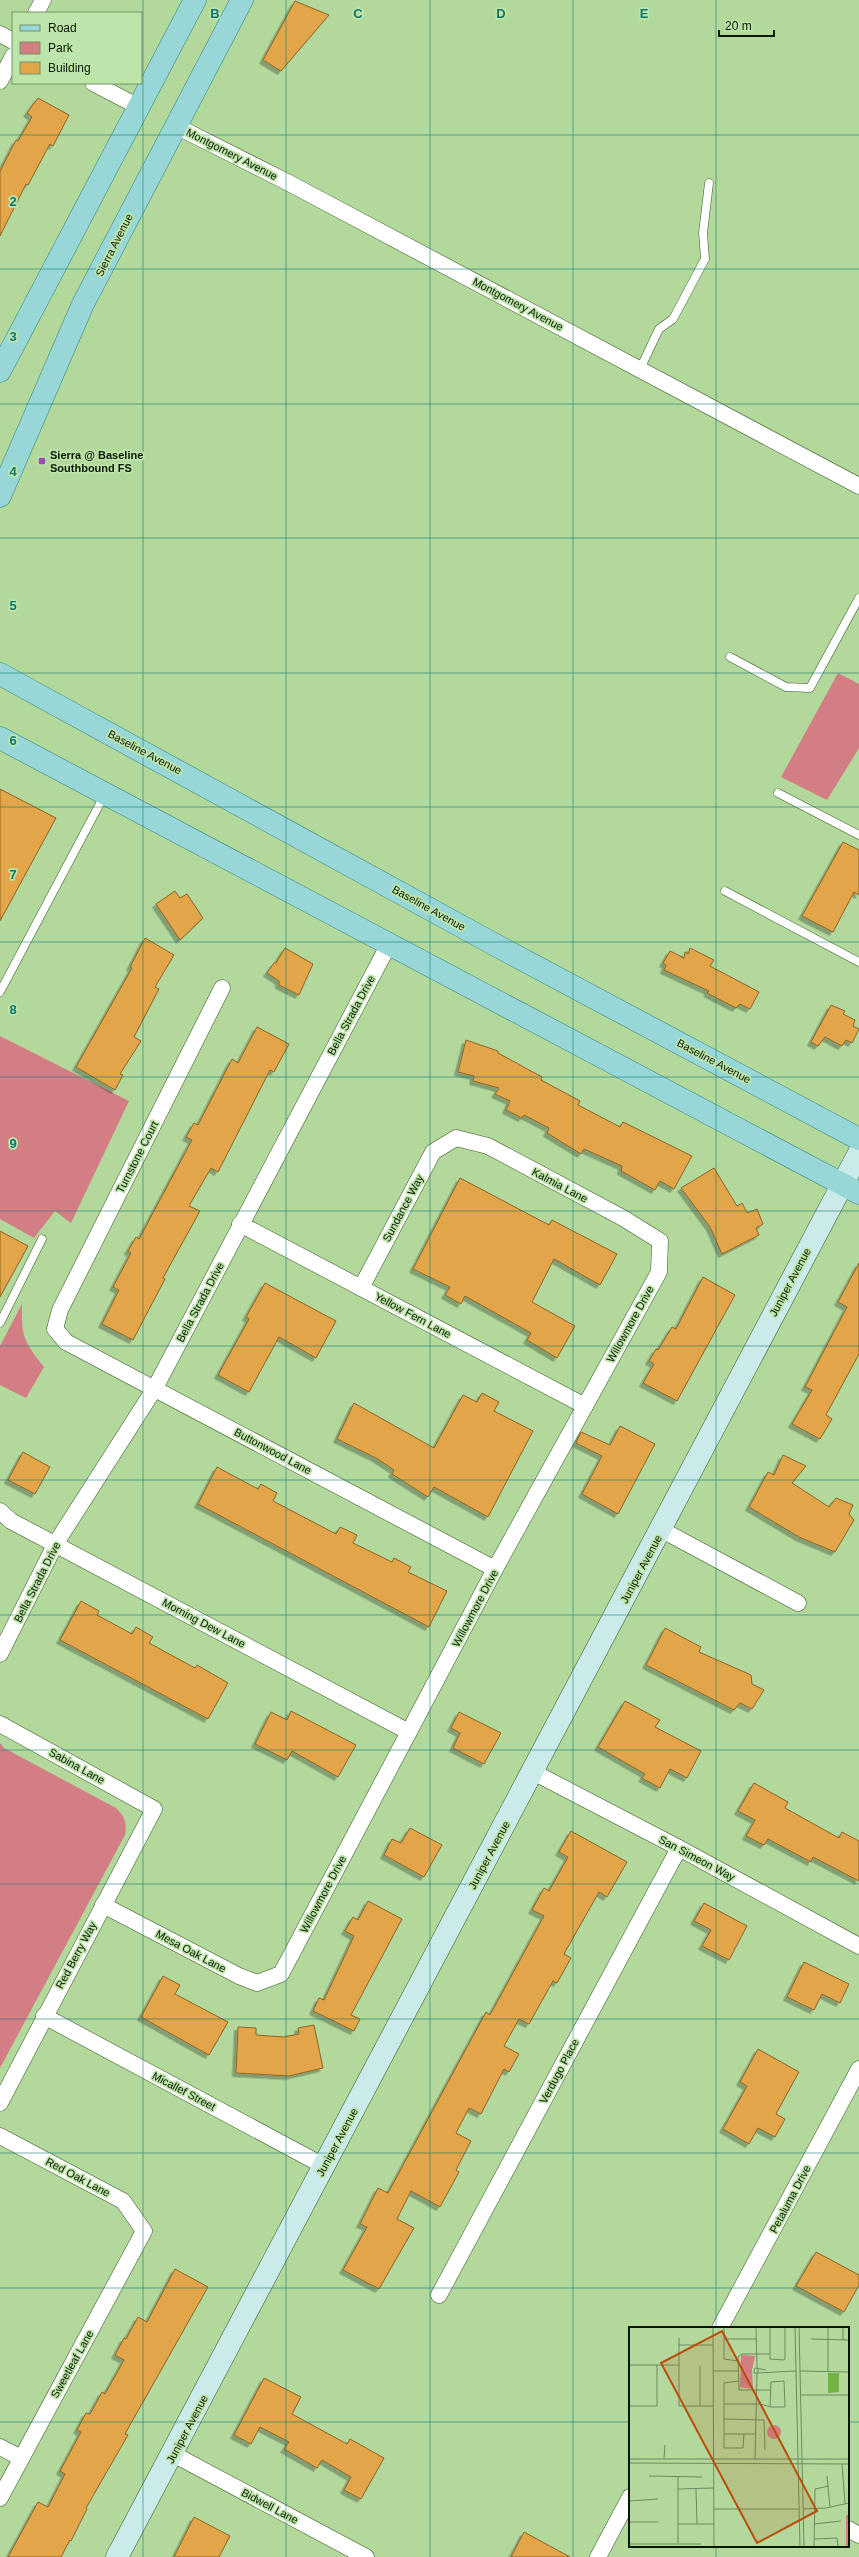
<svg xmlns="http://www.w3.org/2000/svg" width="859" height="2557" viewBox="0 0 859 2557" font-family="Arial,sans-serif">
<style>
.green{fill:#d37e85}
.building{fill:#e2a548;stroke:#8b6429;filter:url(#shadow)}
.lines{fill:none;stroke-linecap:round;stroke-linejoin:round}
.lane-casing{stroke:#365721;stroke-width:9}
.street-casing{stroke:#365721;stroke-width:17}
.secondary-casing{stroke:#365721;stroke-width:23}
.primary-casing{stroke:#38827b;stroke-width:23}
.lane{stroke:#fff;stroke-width:8}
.street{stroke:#fff;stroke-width:16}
.secondary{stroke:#cbebeb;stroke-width:22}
.primary{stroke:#97d7d7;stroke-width:22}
.grid{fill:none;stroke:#0f766e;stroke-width:1;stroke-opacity:0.55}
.poi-dot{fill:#9b4cbc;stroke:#bee5a9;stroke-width:1.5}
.labels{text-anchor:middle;stroke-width:3.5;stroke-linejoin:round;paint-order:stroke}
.street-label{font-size:11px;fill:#081602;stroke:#bee5a9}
.poi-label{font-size:11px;font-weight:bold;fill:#081602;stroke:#bee5a9;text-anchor:start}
.inset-road{fill:none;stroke:#6e8a5e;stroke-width:1}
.view{fill:#bb4c0a;fill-opacity:0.15;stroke:#bb4c0a;stroke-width:2}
.inset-edge{fill:none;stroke:#081602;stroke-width:2}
.grid-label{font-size:13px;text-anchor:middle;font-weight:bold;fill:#0f766e;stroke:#bee5a9;stroke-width:3.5;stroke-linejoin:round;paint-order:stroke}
</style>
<defs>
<filter id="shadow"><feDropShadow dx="-3.5" dy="3.5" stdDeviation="0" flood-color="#0004"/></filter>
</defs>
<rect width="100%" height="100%" fill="#b2d89c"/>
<g class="green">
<path d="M 838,673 L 859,684 L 859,748 L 827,800 L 781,777 Z"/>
<path d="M 0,1036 L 129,1101 L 71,1223 L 55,1211 L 34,1238 L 0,1219 Z"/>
<path d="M 22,1304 C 21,1336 24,1342 44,1367 L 26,1398 L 0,1385 L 0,1346 Z"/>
<path d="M 0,1743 L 4,1748 L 116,1808 C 125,1817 127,1822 125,1835 L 0,2068 Z"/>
</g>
<g class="building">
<path d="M 295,1 L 329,15 L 281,71 L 263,60 Z"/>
<path d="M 38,98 L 69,115 L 53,146 L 50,144 L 28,185 L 26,184 L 0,236 L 0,171 L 16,140 L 18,141 L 32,117 L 27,113 Z"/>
<path d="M 0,789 L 56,818 L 0,921 Z"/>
<path d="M 843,842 L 859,850 L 859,895 L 854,892 L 833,932 L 802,916 Z"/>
<path d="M 175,891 L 180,898 L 187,894 L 203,918 L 180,940 L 156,904 Z"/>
<path d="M 145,938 L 174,955 L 155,987 L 159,989 L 134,1037 L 141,1041 L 120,1074 L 123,1075 L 115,1090 L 76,1067 L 132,968 L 130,967 Z"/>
<path d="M 285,948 L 313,964 L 299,995 L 279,985 L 279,981 L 267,973 L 274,963 L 276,963 Z"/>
<path d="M 690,948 L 714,960 L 710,966 L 759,992 L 750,1009 L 740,1004 L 736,1008 L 707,993 L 709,991 L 664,970 L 666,965 L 663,963 L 670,951 L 684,958 L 685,952 L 688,954 Z"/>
<path d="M 831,1005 L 845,1011 L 843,1014 L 855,1020 L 853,1026 L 859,1029 L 852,1043 L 846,1040 L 842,1046 L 825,1037 L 818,1046 L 811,1042 Z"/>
<path d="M 257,1027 L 289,1044 L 274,1072 L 270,1070 L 218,1172 L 211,1168 L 189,1206 L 200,1211 L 163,1278 L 165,1279 L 133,1340 L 102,1324 L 119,1290 L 113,1287 L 131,1253 L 128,1251 L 136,1237 L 139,1239 L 192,1140 L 186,1137 L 194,1123 L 198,1125 L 232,1059 L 238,1063 Z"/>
<path d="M 466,1040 L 498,1051 L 498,1053 L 542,1077 L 541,1080 L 580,1101 L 578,1105 L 620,1127 L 623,1122 L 692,1156 L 674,1189 L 660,1181 L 655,1190 L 621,1171 L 622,1166 L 584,1149 L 581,1154 L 547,1133 L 549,1128 L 524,1115 L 522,1118 L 506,1110 L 510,1101 L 495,1094 L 499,1088 L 473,1081 L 474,1076 L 458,1072 Z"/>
<path d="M 714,1168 L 737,1206 L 742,1203 L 747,1213 L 757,1209 L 763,1224 L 756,1228 L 759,1235 L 722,1254 L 710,1227 L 681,1188 Z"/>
<path d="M 460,1178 L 549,1225 L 552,1220 L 617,1254 L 600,1285 L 554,1259 L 532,1302 L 575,1326 L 557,1358 L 527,1340 L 531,1333 L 465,1296 L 461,1304 L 445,1295 L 450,1287 L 413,1269 Z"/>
<path d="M 0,1231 L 28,1246 L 0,1297 Z"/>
<path d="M 859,1263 L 859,1354 L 826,1415 L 832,1419 L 820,1439 L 792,1424 L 812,1390 L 805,1387 L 847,1307 L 838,1302 Z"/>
<path d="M 703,1277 L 735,1295 L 677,1401 L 643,1383 L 654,1364 L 649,1361 L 656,1349 L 658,1350 L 672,1327 L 676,1329 Z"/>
<path d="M 265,1283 L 336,1321 L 316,1358 L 279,1337 L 249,1392 L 218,1375 L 249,1319 L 246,1317 Z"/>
<path d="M 482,1393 L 499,1402 L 494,1411 L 533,1431 L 488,1517 L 434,1487 L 428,1497 L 392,1474 L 394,1470 L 376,1458 L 337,1439 L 354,1403 L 434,1448 L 463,1395 L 477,1402 Z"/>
<path d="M 620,1426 L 655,1444 L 618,1514 L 582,1494 L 602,1456 L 576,1443 L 581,1432 L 610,1445 Z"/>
<path d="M 23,1452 L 50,1467 L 35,1494 L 8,1480 Z"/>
<path d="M 783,1455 L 806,1466 L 792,1483 L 829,1507 L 836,1498 L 853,1505 L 849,1514 L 854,1520 L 835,1552 L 799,1537 L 749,1507 L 768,1472 L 774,1475 Z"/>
<path d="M 217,1467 L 258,1489 L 261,1484 L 277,1493 L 273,1501 L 336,1534 L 340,1527 L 357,1535 L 353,1543 L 392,1562 L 394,1558 L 411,1567 L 408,1572 L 447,1591 L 429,1627 L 198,1504 Z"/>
<path d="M 81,1601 L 99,1611 L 97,1615 L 132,1634 L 136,1627 L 153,1637 L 149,1643 L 195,1668 L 197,1665 L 228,1683 L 208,1719 L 60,1640 Z"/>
<path d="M 665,1628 L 701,1647 L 699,1652 L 751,1675 L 752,1684 L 764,1690 L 752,1709 L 740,1703 L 734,1710 L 646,1665 Z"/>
<path d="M 625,1701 L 660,1720 L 655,1727 L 701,1751 L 687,1778 L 670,1769 L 660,1788 L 642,1778 L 645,1774 L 598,1747 Z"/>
<path d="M 291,1711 L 356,1745 L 338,1777 L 292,1751 L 287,1760 L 255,1744 L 271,1712 L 287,1720 Z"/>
<path d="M 459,1712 L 501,1733 L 484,1764 L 453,1748 L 460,1733 L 451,1728 Z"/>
<path d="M 754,1783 L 788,1802 L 785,1808 L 839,1838 L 842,1832 L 859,1841 L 859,1881 L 813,1857 L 811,1862 L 768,1839 L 764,1845 L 746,1836 L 755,1820 L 738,1811 Z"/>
<path d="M 410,1828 L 442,1845 L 424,1877 L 384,1855 L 392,1839 L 401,1843 Z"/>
<path d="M 571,1831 L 627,1862 L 607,1897 L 599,1892 L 564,1954 L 571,1958 L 557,1983 L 553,1981 L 529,2024 L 519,2019 L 504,2046 L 519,2054 L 509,2072 L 504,2069 L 481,2114 L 469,2108 L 456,2133 L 471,2141 L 456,2170 L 459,2172 L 440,2207 L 411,2191 L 397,2219 L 414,2228 L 379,2289 L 343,2270 L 367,2227 L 360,2224 L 378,2188 L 388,2193 L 486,2012 L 490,2015 L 544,1916 L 532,1910 L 544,1888 L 549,1891 L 568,1857 L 559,1852 Z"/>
<path d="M 368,1901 L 402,1919 L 351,2015 L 360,2019 L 354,2031 L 313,2011 L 319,1998 L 324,2000 L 354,1936 L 345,1931 L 353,1917 L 358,1920 Z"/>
<path d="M 704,1903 L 747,1926 L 729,1960 L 702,1946 L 711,1930 L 694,1921 Z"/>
<path d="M 804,1962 L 849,1984 L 840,2003 L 822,1994 L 814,2010 L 787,1997 Z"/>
<path d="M 163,1976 L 180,1985 L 175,1994 L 228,2022 L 209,2055 L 141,2017 Z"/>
<path d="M 314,2025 L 323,2068 L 289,2076 L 236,2073 L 238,2027 L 256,2028 L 256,2035 L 283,2037 L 299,2034 L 298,2028 Z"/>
<path d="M 758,2049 L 799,2072 L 776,2114 L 785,2119 L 775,2137 L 758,2128 L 749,2144 L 723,2129 L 747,2086 L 740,2082 Z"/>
<path d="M 816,2252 L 859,2275 L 859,2285 L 844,2312 L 796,2286 Z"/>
<path d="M 175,2269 L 208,2287 L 125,2434 L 128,2435 L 86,2508 L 87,2509 L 71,2541 L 70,2540 L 61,2557 L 8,2557 L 38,2502 L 48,2507 L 65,2474 L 60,2471 L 81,2432 L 77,2430 L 86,2413 L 90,2414 L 102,2392 L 105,2394 L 124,2360 L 115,2355 L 124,2338 L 126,2339 L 138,2317 L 147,2322 Z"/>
<path d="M 264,2378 L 301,2397 L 292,2414 L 347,2444 L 350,2439 L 384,2458 L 361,2499 L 344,2490 L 351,2477 L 322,2460 L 317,2468 L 284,2449 L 289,2442 L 260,2427 L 251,2444 L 234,2435 Z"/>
<path d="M 194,2517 L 230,2536 L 219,2557 L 174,2557 Z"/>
<path d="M 524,2532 L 570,2557 L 511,2557 Z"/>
</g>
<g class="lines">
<g class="lane-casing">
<g id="lane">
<path d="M 640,369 L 659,329 L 673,319 L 705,259 L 703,233 L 709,183"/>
<path d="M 730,657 L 786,687 L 810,688 L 859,598"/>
<path d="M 778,793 L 859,835"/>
<path d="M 725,891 L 859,962"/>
<path d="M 0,992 L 105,794"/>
<path d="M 0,1323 L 42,1239"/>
</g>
</g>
<g class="street-casing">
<g id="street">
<path d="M 36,13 L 43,0"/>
<path d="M 0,34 L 13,41"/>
<path d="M 0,81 L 13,56"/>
<path d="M 93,83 L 139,107"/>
<path d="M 176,126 L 289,183 L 859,486"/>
<path d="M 222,988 L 60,1310 L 55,1329 L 66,1342 L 495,1569"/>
<path d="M 240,1224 L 585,1406"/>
<path d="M 0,1511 L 11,1521 L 409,1732"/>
<path d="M 662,1530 L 798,1603"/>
<path d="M 0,1654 L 56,1543 L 155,1388 L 389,944"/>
<path d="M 0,1724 L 154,1809 L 0,2103"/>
<path d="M 533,1772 L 679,1848 L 859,1946"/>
<path d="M 103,1905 L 239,1976 L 257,1983 L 281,1974 L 495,1569 L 659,1272 L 660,1241 L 623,1218 L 488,1146 L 456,1138 L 433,1152 L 361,1288"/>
<path d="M 44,2016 L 324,2166"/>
<path d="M 0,2136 L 123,2201 L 144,2231 L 0,2498"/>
<path d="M 439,2295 L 679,1848"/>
<path d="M 720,2328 L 859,2069"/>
<path d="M 0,2447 L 21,2458"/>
<path d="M 173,2454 L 366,2557"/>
<path d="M 848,2529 L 859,2535"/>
<path d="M 598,2557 L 630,2497"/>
</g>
</g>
<g class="secondary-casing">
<path id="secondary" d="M 117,2557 L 859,1153"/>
</g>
<g class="primary-casing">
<g id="primary">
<path d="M 0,371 L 195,0"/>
<path d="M 0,496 L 83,304 L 242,0"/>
<path d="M 0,674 L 501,948 L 859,1139"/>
<path d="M 0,738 L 859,1193"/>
</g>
</g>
<use href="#lane" class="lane"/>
<use href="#street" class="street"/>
<use href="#secondary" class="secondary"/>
<use href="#primary" class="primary"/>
</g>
<path class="grid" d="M 143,0 L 143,2557M 286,0 L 286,2557M 430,0 L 430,2557M 573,0 L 573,2557M 716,0 L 716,2328M 0,135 L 859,135M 0,269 L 859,269M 0,404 L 859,404M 0,538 L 859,538M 0,673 L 859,673M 0,807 L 859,807M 0,942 L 859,942M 0,1077 L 859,1077M 0,1211 L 859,1211M 0,1346 L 859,1346M 0,1480 L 859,1480M 0,1615 L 859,1615M 0,1750 L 859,1750M 0,1884 L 859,1884M 0,2019 L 859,2019M 0,2153 L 859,2153M 0,2288 L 859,2288M 0,2422 L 630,2422M 848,2422 L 859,2422M 716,2546 L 716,2557"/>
<rect class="poi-dot" x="38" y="457" width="8" height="8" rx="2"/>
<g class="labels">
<g class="street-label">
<text transform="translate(232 154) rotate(27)" y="4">Montgomery Avenue</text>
<text transform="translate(114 245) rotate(-63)" y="4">Sierra Avenue</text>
<text transform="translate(518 304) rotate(28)" y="4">Montgomery Avenue</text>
<text transform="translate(145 752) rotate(28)" y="4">Baseline Avenue</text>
<text transform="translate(429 908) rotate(29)" y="4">Baseline Avenue</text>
<text transform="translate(351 1015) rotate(-62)" y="4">Bella Strada Drive</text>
<text transform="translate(714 1061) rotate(28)" y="4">Baseline Avenue</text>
<text transform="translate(137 1157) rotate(-63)" y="4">Turnstone Court</text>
<text transform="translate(560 1185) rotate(28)" y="4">Kalmia Lane</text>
<text transform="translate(403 1208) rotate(-62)" y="4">Sundance Way</text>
<text transform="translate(790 1282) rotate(-62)" y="4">Juniper Avenue</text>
<text transform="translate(200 1302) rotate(-62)" y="4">Bella Strada Drive</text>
<text transform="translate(413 1315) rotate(28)" y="4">Yellow Fern Lane</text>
<text transform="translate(630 1324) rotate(-61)" y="4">Willowmore Drive</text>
<text transform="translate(273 1451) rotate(28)" y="4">Buttonwood Lane</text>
<text transform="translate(641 1569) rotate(-62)" y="4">Juniper Avenue</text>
<text transform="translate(37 1582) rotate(-63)" y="4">Bella Strada Drive</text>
<text transform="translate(475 1608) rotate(-62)" y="4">Willowmore Drive</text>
<text transform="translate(204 1623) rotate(28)" y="4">Morning Dew Lane</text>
<text transform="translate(77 1766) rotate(29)" y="4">Sabina Lane</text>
<text transform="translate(489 1855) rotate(-62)" y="4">Juniper Avenue</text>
<text transform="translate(697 1858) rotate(28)" y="4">San Simeon Way</text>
<text transform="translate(323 1894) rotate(-62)" y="4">Willowmore Drive</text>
<text transform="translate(191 1951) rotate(28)" y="4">Mesa Oak Lane</text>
<text transform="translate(76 1955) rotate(-62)" y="4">Red Berry Way</text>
<text transform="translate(559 2071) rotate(-62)" y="4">Verdugo Place</text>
<text transform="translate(184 2091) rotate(28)" y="4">Micallef Street</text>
<text transform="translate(337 2142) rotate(-62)" y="4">Juniper Avenue</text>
<text transform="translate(78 2177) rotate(28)" y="4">Red Oak Lane</text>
<text transform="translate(790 2199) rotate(-62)" y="4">Petaluma Drive</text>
<text transform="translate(72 2364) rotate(-61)" y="4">Sweetleaf Lane</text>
<text transform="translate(187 2429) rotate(-62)" y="4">Juniper Avenue</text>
<text transform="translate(270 2506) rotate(28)" y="4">Bidwell Lane</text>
</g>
<g class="poi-label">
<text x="50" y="459">Sierra @ Baseline<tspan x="50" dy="13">Southbound FS</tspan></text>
</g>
</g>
<g transform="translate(629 2327)">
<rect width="220" height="220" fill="#b2d89c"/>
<path d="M 112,28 L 126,29 L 123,43 L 124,62 L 111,60 ZM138 105a7 7 0 1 1 14 0a7 7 0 1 1-14 0ZM 217,188 L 220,188 L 220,220 L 217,220 Z" fill="#d37e85"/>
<path d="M 199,46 L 210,46 L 210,65 L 199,66 Z" fill="#71b442"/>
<path class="inset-road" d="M 84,0 L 85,220M 95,0 L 95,32 L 109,34M 127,0 L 128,41M 141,0 L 141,32 L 154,33 L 156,32 L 156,0M 166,0 L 171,220M 170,0 L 175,220M 214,0 L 214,13M 50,11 L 50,79 L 84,79M 95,12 L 127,12M 182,12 L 220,13M 50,18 L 84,18M 0,38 L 50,38M 129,42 L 129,46 L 125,46 L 126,41 L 137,43M 84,44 L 109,44M 171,44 L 220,45M 199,45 L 199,0M 128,46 L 167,44M 110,54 L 95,56 L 95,121 L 114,121 L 115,107M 141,63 L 110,63 L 109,30 L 113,27 L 141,27M 171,68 L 220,68M 95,77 L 131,77 L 142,80 L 156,80 L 155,54 L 142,55 L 141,80M 0,79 L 28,79 L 28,38M 71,79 L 71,39M 95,92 L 135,93 L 136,123M 95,107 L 126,107M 0,132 L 220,132M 35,132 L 36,118M 126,132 L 128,46M 0,136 L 220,137M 213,137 L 216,176M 20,149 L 73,150M 198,149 L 201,180M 49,150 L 49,216M 49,162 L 85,161M 67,162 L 68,197M 0,174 L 29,172M 85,182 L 170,182M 174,182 L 197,181 L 220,176M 0,195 L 29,195M 49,197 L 85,197M 185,197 L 212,194M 185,212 L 208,211 L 209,220M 0,217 L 72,217M 185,220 L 186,162 L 200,159"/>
<path class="view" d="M 93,4 L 188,184 L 128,216 L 32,36 Z"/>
<rect width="220" height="220" class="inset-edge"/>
</g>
<g class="grid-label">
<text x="215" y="18">B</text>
<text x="358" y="18">C</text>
<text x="501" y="18">D</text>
<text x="644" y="18">E</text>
<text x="13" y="206">2</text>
<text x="13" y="341">3</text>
<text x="13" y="476">4</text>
<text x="13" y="610">5</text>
<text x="13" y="745">6</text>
<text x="13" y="879">7</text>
<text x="13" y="1014">8</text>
<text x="13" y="1148">9</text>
</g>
<rect x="12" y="12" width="130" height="72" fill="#bee5a9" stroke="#759266"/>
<rect x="20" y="25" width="20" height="6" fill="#97d7d7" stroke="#759266"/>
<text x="48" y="32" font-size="12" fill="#081602">Road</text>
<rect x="20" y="42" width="20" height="12" fill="#d37e85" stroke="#759266"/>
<text x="48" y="52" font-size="12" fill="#081602">Park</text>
<rect x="20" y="62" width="20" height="12" fill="#e2a548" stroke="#759266"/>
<text x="48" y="72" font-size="12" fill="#081602">Building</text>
<path d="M719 30v6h55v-6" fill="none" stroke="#081602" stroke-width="2"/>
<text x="725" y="30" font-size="12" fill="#081602" stroke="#bee5a9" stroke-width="3" paint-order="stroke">20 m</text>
</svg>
